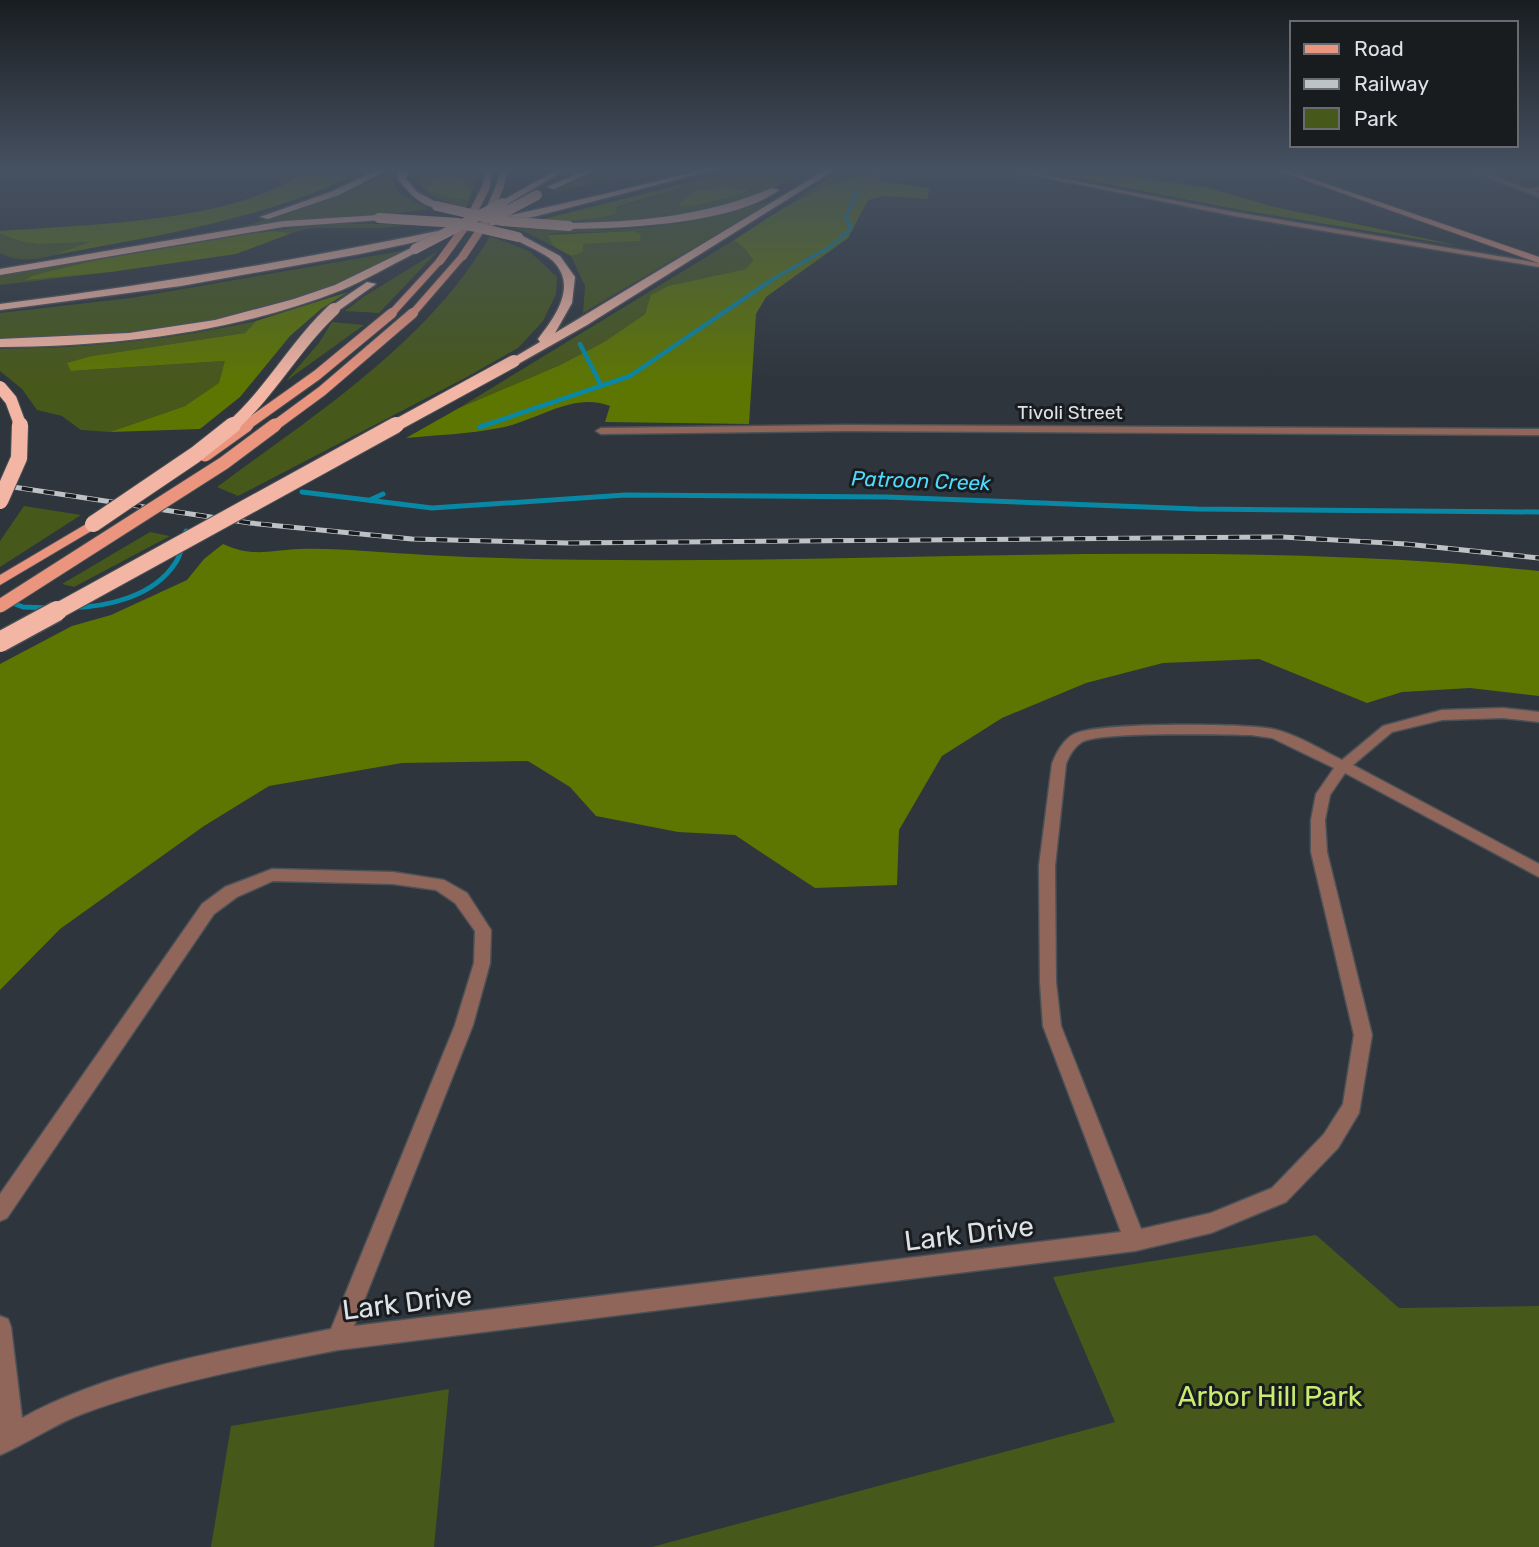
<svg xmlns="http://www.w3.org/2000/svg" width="1539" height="1547" viewBox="0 0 1539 1547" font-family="Rubik,sans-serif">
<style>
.green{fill:#47581b}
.forest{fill:#5d7601}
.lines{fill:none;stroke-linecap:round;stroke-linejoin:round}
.stream-far2{stroke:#0888a4;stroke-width:3.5}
.stream-far1{stroke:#0888a4;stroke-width:4.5}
.stream{stroke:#0888a4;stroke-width:5}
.minor-casing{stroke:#4a5157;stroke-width:3}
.tertiary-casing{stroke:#4a5157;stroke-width:3}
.secondary-casing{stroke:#4a5157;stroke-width:3}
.primary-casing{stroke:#4a5157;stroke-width:2}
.motorway-casing{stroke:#4a5157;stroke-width:3}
.minor{fill:#91665a;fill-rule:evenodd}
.tertiary{fill:#91665a;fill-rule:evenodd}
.secondary{fill:#c4816f;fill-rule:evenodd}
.primary{fill:#eb957e;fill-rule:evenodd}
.motorway{fill:#f4b6a4;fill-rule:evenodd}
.rail-casing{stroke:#bdc2c6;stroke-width:5}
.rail{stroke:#191c1f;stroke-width:3.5;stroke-dasharray:11;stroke-linecap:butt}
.primary-bridge-far2-casing{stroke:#4a5157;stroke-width:9;stroke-linecap:butt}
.primary-bridge-far1-casing{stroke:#4a5157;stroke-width:12;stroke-linecap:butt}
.primary-bridge-casing{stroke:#4a5157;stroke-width:15;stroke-linecap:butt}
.motorway-bridge-far3-casing{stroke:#4a5157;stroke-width:10;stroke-linecap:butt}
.motorway-bridge-far2-casing{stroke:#4a5157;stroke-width:14;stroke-linecap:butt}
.motorway-bridge-far1-casing{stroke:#4a5157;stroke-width:18;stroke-linecap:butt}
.motorway-bridge-casing{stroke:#4a5157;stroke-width:23;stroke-linecap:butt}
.primary-bridge-far2{stroke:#eb957e;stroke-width:8}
.primary-bridge-far1{stroke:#eb957e;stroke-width:10}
.primary-bridge{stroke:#eb957e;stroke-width:13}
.motorway-bridge-far3{stroke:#f4b6a4;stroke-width:10}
.motorway-bridge-far2{stroke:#f4b6a4;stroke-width:12}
.motorway-bridge-far1{stroke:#f4b6a4;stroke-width:16}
.motorway-bridge{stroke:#f4b6a4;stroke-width:20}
.labels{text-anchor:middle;stroke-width:6;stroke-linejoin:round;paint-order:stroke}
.far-street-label{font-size:19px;fill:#dee2e6;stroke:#191c1f}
.far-water-label{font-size:21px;font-style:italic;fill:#4edafe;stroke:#191c1f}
.near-street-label{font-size:28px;fill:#dee2e6;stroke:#191c1f}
.near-park-label{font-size:28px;fill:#c8ed6e;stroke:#191c1f}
</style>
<rect width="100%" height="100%" fill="#2e353c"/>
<g class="green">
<path d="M 480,169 L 466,209 C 442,201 420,197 416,170 Z"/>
<path d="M 631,169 L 646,169 L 546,195 L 594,173 Z"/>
<path d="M 739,169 L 779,169 L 772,171 L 777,179 L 795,169 L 812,169 C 792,178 773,188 753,196 C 698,218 634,220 576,222 L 615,214 L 617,208 L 682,187 L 688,183 Z"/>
<path d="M 845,169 L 883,169 L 852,175 L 792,201 Z"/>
<path d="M 389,174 L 398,192 L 428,209 L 394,214 L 294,220 L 234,229 L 324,202 Z"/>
<path d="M 772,201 L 583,313 L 585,286 L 571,256 L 582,252 L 582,244 L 639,241 L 641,234 L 634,231 L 557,233 L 548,235 L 553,246 L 523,231 L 509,228 L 606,230 L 650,227 L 688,222 Z"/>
<path d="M 326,224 L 415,224 L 383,228 L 311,228 L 292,233 L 275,231 L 245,234 Z"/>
<path d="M 0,234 L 23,242 L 39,244 L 93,242 C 65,252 28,269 0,253 Z"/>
<path d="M 490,236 L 529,251 L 557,277 L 556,294 L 543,321 L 518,348 L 465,378 L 238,496 L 217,487 C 314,415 428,343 490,236 Z"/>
<path d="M 734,240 L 745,249 L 753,260 L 746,269 L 669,286 L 652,295 L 645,314 L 604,342 L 560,365 L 459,408 Z"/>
<path d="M 407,250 C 380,264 353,278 325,289 C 223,331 109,338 0,339 L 0,313 L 131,298 Z"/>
<path d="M 438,251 L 379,313 L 345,311 L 363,297 Z"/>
<path d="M 101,259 L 27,279 L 111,272 L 0,285 L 0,275 Z"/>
<path d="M 256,321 L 246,333 L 92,356 L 71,371 L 226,361 L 220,383 L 185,406 L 110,432 L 81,430 L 62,416 L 37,410 L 22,389 L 0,371 L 0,349 C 87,348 172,340 256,321 Z"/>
<path d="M 332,322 L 364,325 L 286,381 L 319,343 Z"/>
<path d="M 24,506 L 81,515 L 0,567 L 0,541 Z"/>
<path d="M 150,532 L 170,536 L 74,587 L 62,584 Z"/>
<path d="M 1316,1235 L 1399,1308 L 1539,1306 L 1539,1547 L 652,1547 L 1115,1422 L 1053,1277 Z"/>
<path d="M 449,1389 L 434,1547 L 211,1547 L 231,1426 Z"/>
</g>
<g class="forest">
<path d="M 308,169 L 367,169 C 269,219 161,235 54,255 L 90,242 L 39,244 L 23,242 L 0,234 L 0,231 C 86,224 239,223 308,169 Z"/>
<path d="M 1031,169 L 1111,169 L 1120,175 L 1205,187 L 1275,207 L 1460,246 L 1235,209 Z"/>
<path d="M 882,171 L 879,181 L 929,188 L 928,199 L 884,196 L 868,200 L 848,238 L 766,297 L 756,314 L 749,424 L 605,422 L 610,406 C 573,391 535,422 499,428 C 469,434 437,435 406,438 L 459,408 L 560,365 L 604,342 L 645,314 L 651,295 L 668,286 L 746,269 L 753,260 L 745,249 L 734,240 C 781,209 825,179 882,171 Z"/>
<path d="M 441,176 C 456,176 462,180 470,192 L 468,200 L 448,197 L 427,190 L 432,179 Z"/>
<path d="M 688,183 L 682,187 L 617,207 L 615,214 C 588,221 564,222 535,221 Z"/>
<path d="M 725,187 L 748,190 L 743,194 L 688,207 L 678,205 L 695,191 Z"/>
<path d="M 275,231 L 292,233 L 236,254 L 111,272 L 25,280 L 32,276 C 111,255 194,238 275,231 Z"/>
<path d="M 634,231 L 641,234 L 640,241 L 583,244 L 583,252 L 571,256 L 553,246 L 548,235 Z"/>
<path d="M 348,292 L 321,309 L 290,336 L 240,397 L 200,429 L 110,432 L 185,406 L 219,383 L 225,361 L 71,371 L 67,363 L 92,356 L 245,333 L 256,321 Z"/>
<path d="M 223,544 C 253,558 270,550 300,549 C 342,548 385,553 426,555 C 797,574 1169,532 1539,571 L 1539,696 L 1470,688 L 1402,692 L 1367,703 L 1259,659 L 1163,663 L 1086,683 L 1002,718 L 942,756 L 899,830 L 897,885 L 815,888 L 735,835 L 678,832 L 596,816 L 570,787 L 528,761 L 402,763 L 269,786 L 204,826 L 60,929 L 0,990 L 0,664 L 72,626 L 111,615 L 187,580 L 204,559 Z"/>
</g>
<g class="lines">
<path class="stream-far2" d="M 768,282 L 830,247 L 851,229 L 846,217 L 857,192"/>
<g class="stream-far1">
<path d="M 580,344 L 601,385"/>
<path d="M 480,427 L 630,376 L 770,281"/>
</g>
<g class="stream">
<path d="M 480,427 L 485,425"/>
<path d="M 302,492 L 432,508 L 625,495 L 886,497 L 1197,509 L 1539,512"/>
<path d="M 370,500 L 383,494"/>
<path d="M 7,601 L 23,607 L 50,608"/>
<path d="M 69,608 C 107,607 154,597 176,562 C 182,553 183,541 186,531"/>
</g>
<g class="minor-casing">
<g id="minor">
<path d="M 1539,187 L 1539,191 L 1521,190 Z"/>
<path d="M 845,425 L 1539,429 L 1539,435 L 845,431 L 601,434 L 596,431 L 601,428 Z"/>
<path d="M 1503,708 L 1539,712 L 1539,722 L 1503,718 L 1442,720 L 1392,732 L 1353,765 L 1539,864 L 1539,877 L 1345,773 L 1330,795 L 1325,820 L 1327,852 L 1372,1035 L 1359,1113 L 1338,1148 L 1286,1202 L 1211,1233 L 1135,1251 L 338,1350 C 252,1367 165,1383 82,1414 C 53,1425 28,1443 0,1455 L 0,1316 L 8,1319 L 11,1327 L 22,1418 C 112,1368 231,1349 331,1329 L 455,1025 L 474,963 L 475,931 L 455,903 L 436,890 L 393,884 L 273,881 L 237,897 L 214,914 L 7,1218 L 0,1221 L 0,1194 L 202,904 L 225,887 L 272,869 L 393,872 L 444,880 L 467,893 L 491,930 L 490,963 L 473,1025 L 354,1326 L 1121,1232 L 1043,1026 L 1040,982 L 1039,866 L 1052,764 C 1056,753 1063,740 1074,734 C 1097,722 1244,723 1273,729 C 1296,734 1320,749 1342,760 L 1383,726 L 1442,710 ZM 1251,735 L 1272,738 L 1334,768 L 1316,794 L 1311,820 L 1311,852 L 1354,1035 L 1343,1104 L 1324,1134 L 1272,1188 L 1211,1213 L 1141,1229 L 1061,1026 L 1056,982 L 1055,866 L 1066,764 C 1069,756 1074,747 1082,742 C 1102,731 1221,735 1251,735 Z"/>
</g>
</g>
<g class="tertiary-casing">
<path id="tertiary" d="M 1466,169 L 1473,169 L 1539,193 L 1539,197 Z"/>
</g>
<g class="secondary-casing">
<path id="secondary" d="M 1002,169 L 1012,169 L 1234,212 L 1539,263 L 1539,267 L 1234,216 Z"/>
</g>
<g class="primary-casing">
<g id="primary">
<path d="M 487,169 L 493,169 L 489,189 L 485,191 L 481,189 Z"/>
<path d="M 501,169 L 507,169 L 504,186 L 500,188 L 496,186 Z"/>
<path d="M 1274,169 L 1283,169 L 1539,257 L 1539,263 Z"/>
<path d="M 460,254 L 467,256 L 416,315 L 410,315 L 410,311 Z"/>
<path d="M 437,259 L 444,261 L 395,315 L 389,315 L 389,311 Z"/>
<path d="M 93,520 L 100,524 L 98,527 L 0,585 L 0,575 Z"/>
</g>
</g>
<g class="motorway-casing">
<g id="motorway">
<path d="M 379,169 L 389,169 L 339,195 L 268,219 L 260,217 L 333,191 Z"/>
<path d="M 400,169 L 408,169 L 406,179 L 417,192 L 440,204 L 440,208 C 422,208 408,192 398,179 Z"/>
<path d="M 558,169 L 567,169 L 506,205 L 498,203 Z"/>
<path d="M 588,169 L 598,169 L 554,189 L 547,187 Z"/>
<path d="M 706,169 L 718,169 L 537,216 L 360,254 L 181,286 L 0,310 L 0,304 C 239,274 473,228 706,169 Z"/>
<path d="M 827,169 L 836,169 L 587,325 L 518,364 L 514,365 L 508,361 L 540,342 L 538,339 C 555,317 578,286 553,261 C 543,252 526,246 515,239 L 515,235 L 521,235 L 560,256 L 575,277 L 572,303 L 555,333 Z"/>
<path d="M 772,188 L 779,190 C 734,224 625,228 569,229 L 564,226 L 569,223 C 640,222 706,216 772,188 Z"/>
<path d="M 379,215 L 382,216 L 382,220 L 283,227 L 0,275 L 0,269 L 283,221 Z"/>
<path d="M 415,246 L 420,249 L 419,251 C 393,264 368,279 342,290 C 233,333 117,346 0,347 L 0,339 L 129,333 L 215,320 L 294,299 L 335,285 Z"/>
<path d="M 367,282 L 376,284 L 338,311 L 330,311 L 330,307 Z"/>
</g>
</g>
<use href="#minor" class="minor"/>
<use href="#tertiary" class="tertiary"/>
<use href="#secondary" class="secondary"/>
<use href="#primary" class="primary"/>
<use href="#motorway" class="motorway"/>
<g class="rail-casing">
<path id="rail" d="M 0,485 L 250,523 L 412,539 L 567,543 L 1282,537 L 1406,544 L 1539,558"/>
</g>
<use href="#rail" class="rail"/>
<g class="primary-bridge-far2-casing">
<g id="primary-bridge-far2">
<path d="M 463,256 L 483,226 L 500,186"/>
<path d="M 440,261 L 467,224 L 485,189"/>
</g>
</g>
<g class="primary-bridge-far1-casing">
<g id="primary-bridge-far1">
<path d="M 244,427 L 317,375 L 392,313"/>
<path d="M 273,427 L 322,391 L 413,313"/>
</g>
</g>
<g class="primary-bridge-casing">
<g id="primary-bridge">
<path d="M 205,455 L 247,425"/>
<path d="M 0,606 L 224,463 L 275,425"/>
</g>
</g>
<g class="motorway-bridge-far3-casing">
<g id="motorway-bridge-far3">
<path d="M 437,206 L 502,221 L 569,226"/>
<path d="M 379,218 L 458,223 L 518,237"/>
<path d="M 492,219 L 537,195"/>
<path d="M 415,249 L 503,203"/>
</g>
</g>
<g class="motorway-bridge-far2-casing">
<g id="motorway-bridge-far2">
<path d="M 0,387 L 11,400 L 21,427"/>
<path d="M 231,427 C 271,392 295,345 334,309"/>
<path d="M 393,427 L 514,361"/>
</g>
</g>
<g class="motorway-bridge-far1-casing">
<g id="motorway-bridge-far1">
<path d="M 0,501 L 19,458 L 20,425"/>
<path d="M 93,524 L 195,455 L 233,425"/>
<path d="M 54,613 L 396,425"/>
</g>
</g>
<g class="motorway-bridge-casing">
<path id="motorway-bridge" d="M 0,642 L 57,611"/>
</g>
<use href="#primary-bridge-far2" class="primary-bridge-far2"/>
<use href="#primary-bridge-far1" class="primary-bridge-far1"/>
<use href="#primary-bridge" class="primary-bridge"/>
<use href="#motorway-bridge-far3" class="motorway-bridge-far3"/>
<use href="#motorway-bridge-far2" class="motorway-bridge-far2"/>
<use href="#motorway-bridge-far1" class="motorway-bridge-far1"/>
<use href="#motorway-bridge" class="motorway-bridge"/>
</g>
<linearGradient id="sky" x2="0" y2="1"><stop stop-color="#191d21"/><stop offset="0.44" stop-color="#465161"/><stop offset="1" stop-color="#465161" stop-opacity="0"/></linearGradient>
<rect width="1539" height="385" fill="url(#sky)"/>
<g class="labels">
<g class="far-street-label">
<text x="1070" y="419">Tivoli Street</text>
</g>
<g class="far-water-label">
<text transform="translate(921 481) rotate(2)" y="7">Patroon Creek</text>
</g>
<g class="near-street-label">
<text transform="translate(969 1233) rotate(-7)" y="10">Lark Drive</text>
<text transform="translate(407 1302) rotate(-7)" y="10">Lark Drive</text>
</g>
<g class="near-park-label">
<text x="1270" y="1406">Arbor Hill Park</text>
</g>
</g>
<rect x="1290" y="21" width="228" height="126" fill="#191c1f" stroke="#686b6f" stroke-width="2"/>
<rect x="1304" y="44" width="35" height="10" fill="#eb957e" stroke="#686b6f" stroke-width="2"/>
<text x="1354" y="56" font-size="21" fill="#dee2e6">Road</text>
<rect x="1304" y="79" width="35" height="10" fill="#bdc2c6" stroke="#686b6f" stroke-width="2"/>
<text x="1354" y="91" font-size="21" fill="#dee2e6">Railway</text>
<rect x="1304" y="108" width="35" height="21" fill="#47581b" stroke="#686b6f" stroke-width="2"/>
<text x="1354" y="126" font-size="21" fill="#dee2e6">Park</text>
</svg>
